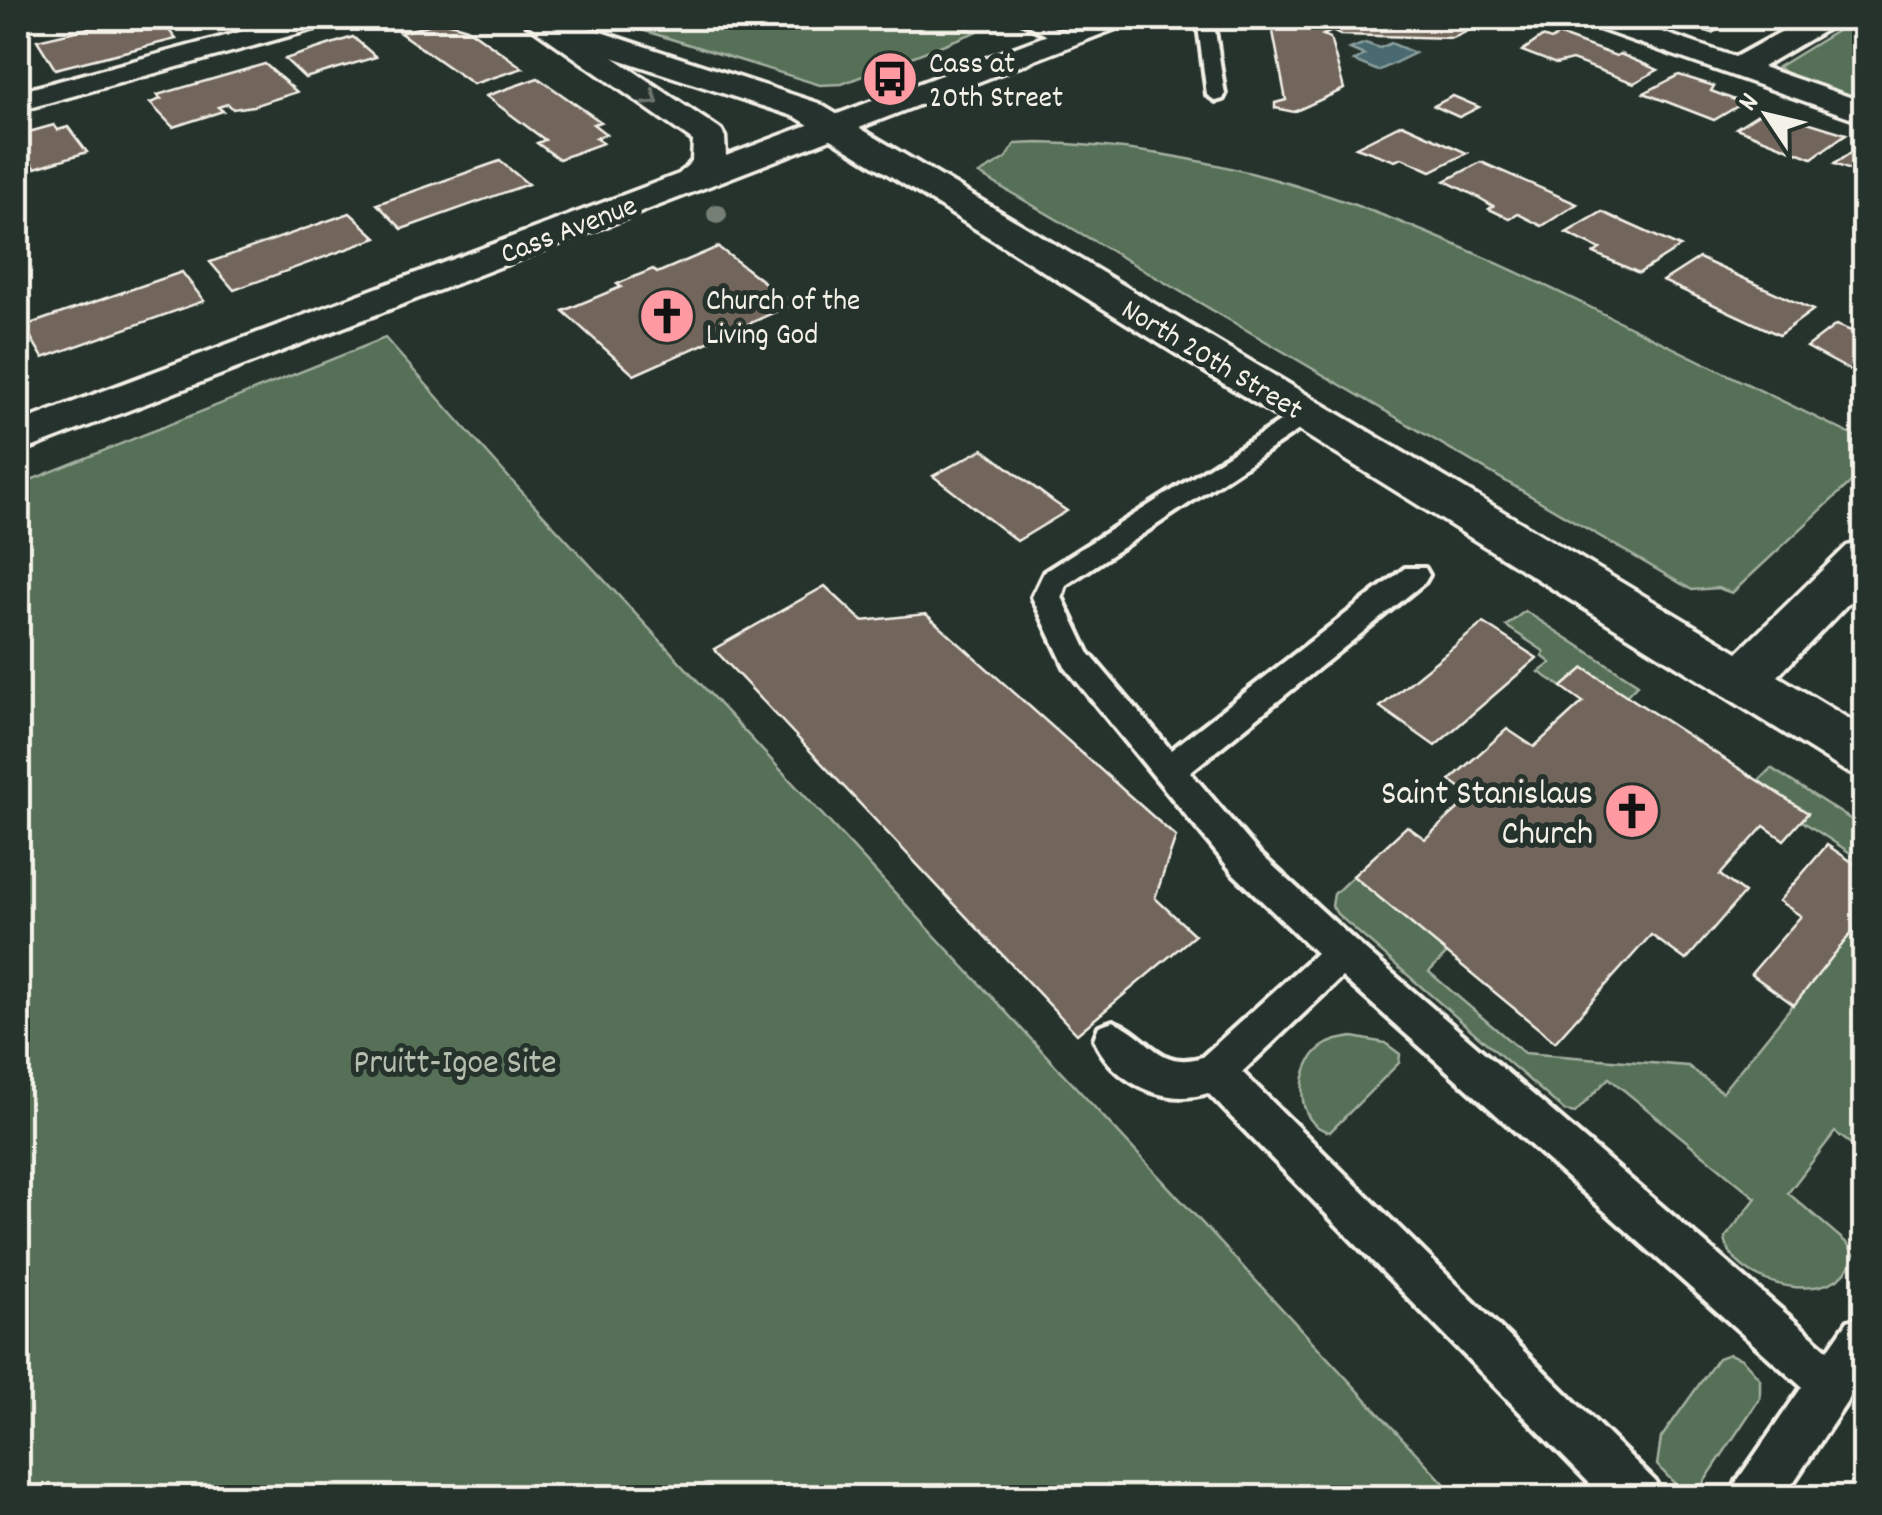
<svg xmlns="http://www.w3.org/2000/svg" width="1882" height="1515" viewBox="0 0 1882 1515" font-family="Dekko,sans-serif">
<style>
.green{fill:#557057;stroke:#a4b0a0;stroke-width:2.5}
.water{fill:#486a6f;stroke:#8da09f;stroke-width:2.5}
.building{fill:#72665c;stroke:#f4f1e8;stroke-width:2.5}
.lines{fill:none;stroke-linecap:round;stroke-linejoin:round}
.lane-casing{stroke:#f4f1e8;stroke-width:8}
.street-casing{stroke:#f4f1e8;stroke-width:7}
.secondary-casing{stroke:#f4f1e8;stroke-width:7}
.lane{fill:#26332d;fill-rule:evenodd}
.street{fill:#26332d;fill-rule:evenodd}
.secondary{fill:#26332d;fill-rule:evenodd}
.tree{fill:#747f74}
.oneway{stroke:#6e766e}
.labels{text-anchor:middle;stroke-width:10;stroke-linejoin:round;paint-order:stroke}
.far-poi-label{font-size:30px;fill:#f4f1e8;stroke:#26332d;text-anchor:start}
.far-street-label{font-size:30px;fill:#f4f1e8;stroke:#26332d}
.poi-label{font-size:35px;fill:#f4f1e8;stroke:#26332d;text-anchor:end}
.park-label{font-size:35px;fill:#b4bdae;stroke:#26332d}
</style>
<rect width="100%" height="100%" fill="#26332d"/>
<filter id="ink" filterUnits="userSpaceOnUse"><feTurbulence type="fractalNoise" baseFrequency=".01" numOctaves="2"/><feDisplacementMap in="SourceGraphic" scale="20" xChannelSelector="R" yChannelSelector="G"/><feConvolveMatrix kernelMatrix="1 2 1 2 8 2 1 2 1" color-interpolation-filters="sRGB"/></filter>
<g filter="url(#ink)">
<g class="green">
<path d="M 603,18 L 947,18 L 976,32 L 842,84 L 820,85 Z"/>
<path d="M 1858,18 L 1864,18 L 1864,103 L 1791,77 L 1778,67 Z"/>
<path d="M 1038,143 C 1246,147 1422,225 1606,315 C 1692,357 1778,399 1864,441 L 1864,470 L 1732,593 L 1718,588 L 1692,590 L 979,174 L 1005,159 L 1015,144 Z"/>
<path d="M 385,338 L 511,480 L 1457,1497 L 18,1497 L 18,485 Z"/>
<path d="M 1525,611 L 1638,684 L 1626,696 L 1584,668 L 1562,687 L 1539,672 L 1551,663 L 1542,656 L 1545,652 L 1506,626 Z"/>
<path d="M 1771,768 L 1864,828 L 1864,862 L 1802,821 L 1807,814 L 1758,781 Z"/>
<path d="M 1353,876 L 1447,953 L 1429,972 L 1524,1053 L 1688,1066 L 1722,1092 L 1864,917 L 1864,1154 L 1835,1132 L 1788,1193 L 1848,1244 L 1854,1254 C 1842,1312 1732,1287 1725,1238 L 1756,1198 L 1609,1078 L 1575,1113 L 1565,1111 L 1337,914 L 1332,906 L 1334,894 Z"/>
<path d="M 1353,1037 L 1385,1043 L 1400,1054 L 1399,1063 L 1330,1132 C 1293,1125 1296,1065 1322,1047 C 1331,1040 1342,1039 1353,1037 Z"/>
<path d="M 1729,1354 L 1742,1359 L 1760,1379 L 1760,1398 L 1702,1485 L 1694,1492 L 1682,1491 L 1657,1465 L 1661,1438 L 1718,1358 Z"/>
</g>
<path class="water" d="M 1365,43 L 1380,48 L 1391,43 L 1415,53 L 1378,71 L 1354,61 L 1364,55 L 1350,49 Z"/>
<g class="building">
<path d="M 132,18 L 159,18 L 176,39 L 55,69 L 37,40 Z"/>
<path d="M 183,18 L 250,18 L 195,31 Z"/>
<path d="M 1279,18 L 1495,18 L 1453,38 L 1340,35 L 1332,31 L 1323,35 L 1330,38 L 1344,89 L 1294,112 L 1275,108 L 1275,103 L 1286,100 L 1271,21 Z"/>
<path d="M 1668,18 L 1737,18 L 1712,33 Z"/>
<path d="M 443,21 L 467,28 L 523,68 L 473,84 L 400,33 Z"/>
<path d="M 1559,35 L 1616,56 L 1620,54 L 1658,70 L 1634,83 L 1572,60 L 1556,64 L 1522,51 L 1542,37 L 1551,40 Z"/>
<path d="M 353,37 L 376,57 L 305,78 L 285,59 Z"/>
<path d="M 265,64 L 297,92 L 253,106 L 233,109 L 228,104 L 218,107 L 223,111 L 173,127 L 150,103 L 161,99 L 157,95 Z"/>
<path d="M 1679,75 L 1714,86 L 1711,91 L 1743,103 L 1714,120 L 1644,93 Z"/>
<path d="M 538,78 L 601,122 L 593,124 L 606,134 L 595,138 L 603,143 L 559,159 L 537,143 L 545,140 L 486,96 Z"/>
<path d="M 1453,96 L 1479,107 L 1459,117 L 1434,106 Z"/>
<path d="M 1763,111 L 1796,123 L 1801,120 L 1846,134 L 1812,158 L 1736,128 Z"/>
<path d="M 1402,124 L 1467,153 L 1431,171 L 1402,158 L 1395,161 L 1356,147 Z"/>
<path d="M 54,125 L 58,130 L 68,127 L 87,152 L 35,168 L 31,162 L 19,166 L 22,172 L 18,173 L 18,135 Z"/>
<path d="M 1862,145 L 1864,175 L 1834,164 Z"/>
<path d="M 500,161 L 528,184 L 402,229 L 377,204 Z"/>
<path d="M 1481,162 L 1577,204 L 1542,226 L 1518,214 L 1510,219 L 1489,209 L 1493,206 L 1476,196 L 1445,181 Z"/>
<path d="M 1602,212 L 1680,247 L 1639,273 L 1594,253 L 1600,249 L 1566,233 Z"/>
<path d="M 350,213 L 377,238 L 234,290 L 210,262 Z"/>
<path d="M 718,247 L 793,304 L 634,375 L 563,311 L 621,287 L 617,284 L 653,269 L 657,273 Z"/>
<path d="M 1699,258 L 1813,310 L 1779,335 L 1663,281 Z"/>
<path d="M 182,272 L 204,301 L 43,358 L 24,326 Z"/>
<path d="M 1836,325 L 1864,336 L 1864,378 L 1807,347 Z"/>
<path d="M 983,449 L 1054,502 L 1067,511 L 1017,541 L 933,476 Z"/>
<path d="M 825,586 L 862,621 L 926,614 L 1176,837 L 1155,898 L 1195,935 L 1077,1034 L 714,649 Z"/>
<path d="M 1483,623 L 1537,658 L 1435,746 L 1380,707 Z"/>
<path d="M 1584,668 L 1808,813 L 1784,840 L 1764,826 L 1720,875 L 1744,893 L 1686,960 L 1651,935 L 1555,1042 L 1353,876 L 1407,826 L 1425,839 L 1472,796 L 1450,780 L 1507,729 L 1534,747 L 1583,702 L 1562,687 Z"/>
<path d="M 1827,845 L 1864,870 L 1864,917 L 1794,1005 L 1751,974 L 1801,916 L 1779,901 Z"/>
</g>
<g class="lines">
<g class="lane-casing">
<g id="lane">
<path d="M 1016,18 L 1036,18 L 1073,38 L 1058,42 Z"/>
<path d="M 1197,18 L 1213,18 L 1225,95 L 1223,99 L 1216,101 L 1207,95 Z"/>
<path d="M 1305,406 L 1318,414 L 1314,420 L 1066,585 L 1062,597 L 1088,652 L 1171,750 L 1405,568 L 1425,568 L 1429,575 L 1425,582 L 1190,772 L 1258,852 L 1355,941 L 1828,1350 L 1848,1321 L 1864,1315 L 1864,1376 L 1783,1498 L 1730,1498 L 1737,1481 L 1802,1387 L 1342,977 L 1242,1072 L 1655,1481 L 1662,1498 L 1604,1498 L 1208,1093 C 1164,1107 1112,1082 1094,1039 L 1099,1026 L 1113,1021 C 1150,1035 1158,1071 1202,1057 L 1316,953 L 1234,874 L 1065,667 L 1032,597 L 1044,572 Z"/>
</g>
</g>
<g class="street-casing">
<g id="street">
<path d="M 292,18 L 337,18 L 333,24 L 18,111 L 18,92 Z"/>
<path d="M 522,18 L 558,18 L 818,103 L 1738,652 L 1847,546 L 1864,541 L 1864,587 L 1778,676 L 1864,728 L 1864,777 L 1845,771 L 796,117 L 557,39 L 526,24 Z"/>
<path d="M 1581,18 L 1621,18 L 1735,57 L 1806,18 L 1840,18 L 1836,24 L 1762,67 L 1864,102 L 1864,122 L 1585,24 Z"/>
</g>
</g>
<g class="secondary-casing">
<path id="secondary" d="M 533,18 L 555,18 L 721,130 L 725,137 L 726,156 L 1093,18 L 1132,18 L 1128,24 L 18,453 L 18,423 L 679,174 L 692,161 L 693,141 L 534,29 L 530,23 Z"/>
</g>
<use href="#lane" class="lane"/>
<use href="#street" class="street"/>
<use href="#secondary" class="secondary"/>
</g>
<circle class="tree" cx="717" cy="214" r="10"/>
<defs><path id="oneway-chevron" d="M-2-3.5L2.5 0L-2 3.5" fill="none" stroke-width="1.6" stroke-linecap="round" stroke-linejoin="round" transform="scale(2.5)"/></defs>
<use class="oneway" href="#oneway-chevron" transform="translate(652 99) rotate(34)"/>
</g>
<defs>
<g id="bus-disc" transform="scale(2.875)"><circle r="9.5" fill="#ff9aa2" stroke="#26332d"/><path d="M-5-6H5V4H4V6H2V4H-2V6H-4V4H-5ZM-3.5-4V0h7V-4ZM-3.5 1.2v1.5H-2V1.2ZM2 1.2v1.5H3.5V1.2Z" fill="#111"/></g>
<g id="church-disc" transform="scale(2.875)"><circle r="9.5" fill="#ff9aa2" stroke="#26332d"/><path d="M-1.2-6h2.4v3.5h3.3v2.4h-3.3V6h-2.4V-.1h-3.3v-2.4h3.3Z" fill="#111"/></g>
</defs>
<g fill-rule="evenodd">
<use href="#bus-disc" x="890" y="79"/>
<use href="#church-disc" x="667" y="316"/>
<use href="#church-disc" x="1632" y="811"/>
</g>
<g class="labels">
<g class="far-poi-label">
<text x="929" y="72">Cass at<tspan x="929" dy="34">20th Street</tspan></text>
<text x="706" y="309">Church of the<tspan x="706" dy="34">Living God</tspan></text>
</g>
<g class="far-street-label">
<text transform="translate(568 228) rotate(-21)" y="10">Cass Avenue</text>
<text transform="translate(1213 358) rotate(31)" y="10">North 20th Street</text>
</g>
<g class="poi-label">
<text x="1593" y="803">Saint Stanislaus<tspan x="1593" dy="40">Church</tspan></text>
</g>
<g class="park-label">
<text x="455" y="1072">Pruitt-Igoe Site</text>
</g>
</g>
<rect width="1882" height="1515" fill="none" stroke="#26332d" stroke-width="60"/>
<rect x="30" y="30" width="1822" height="1455" fill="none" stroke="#f4f1e8" stroke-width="4" filter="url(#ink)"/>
<g transform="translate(1767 115) rotate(305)" stroke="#26332d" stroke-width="8" paint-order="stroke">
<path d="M0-8L18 38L0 25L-18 38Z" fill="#f4f1e8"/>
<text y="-15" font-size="28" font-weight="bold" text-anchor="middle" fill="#f4f1e8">N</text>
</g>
</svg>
